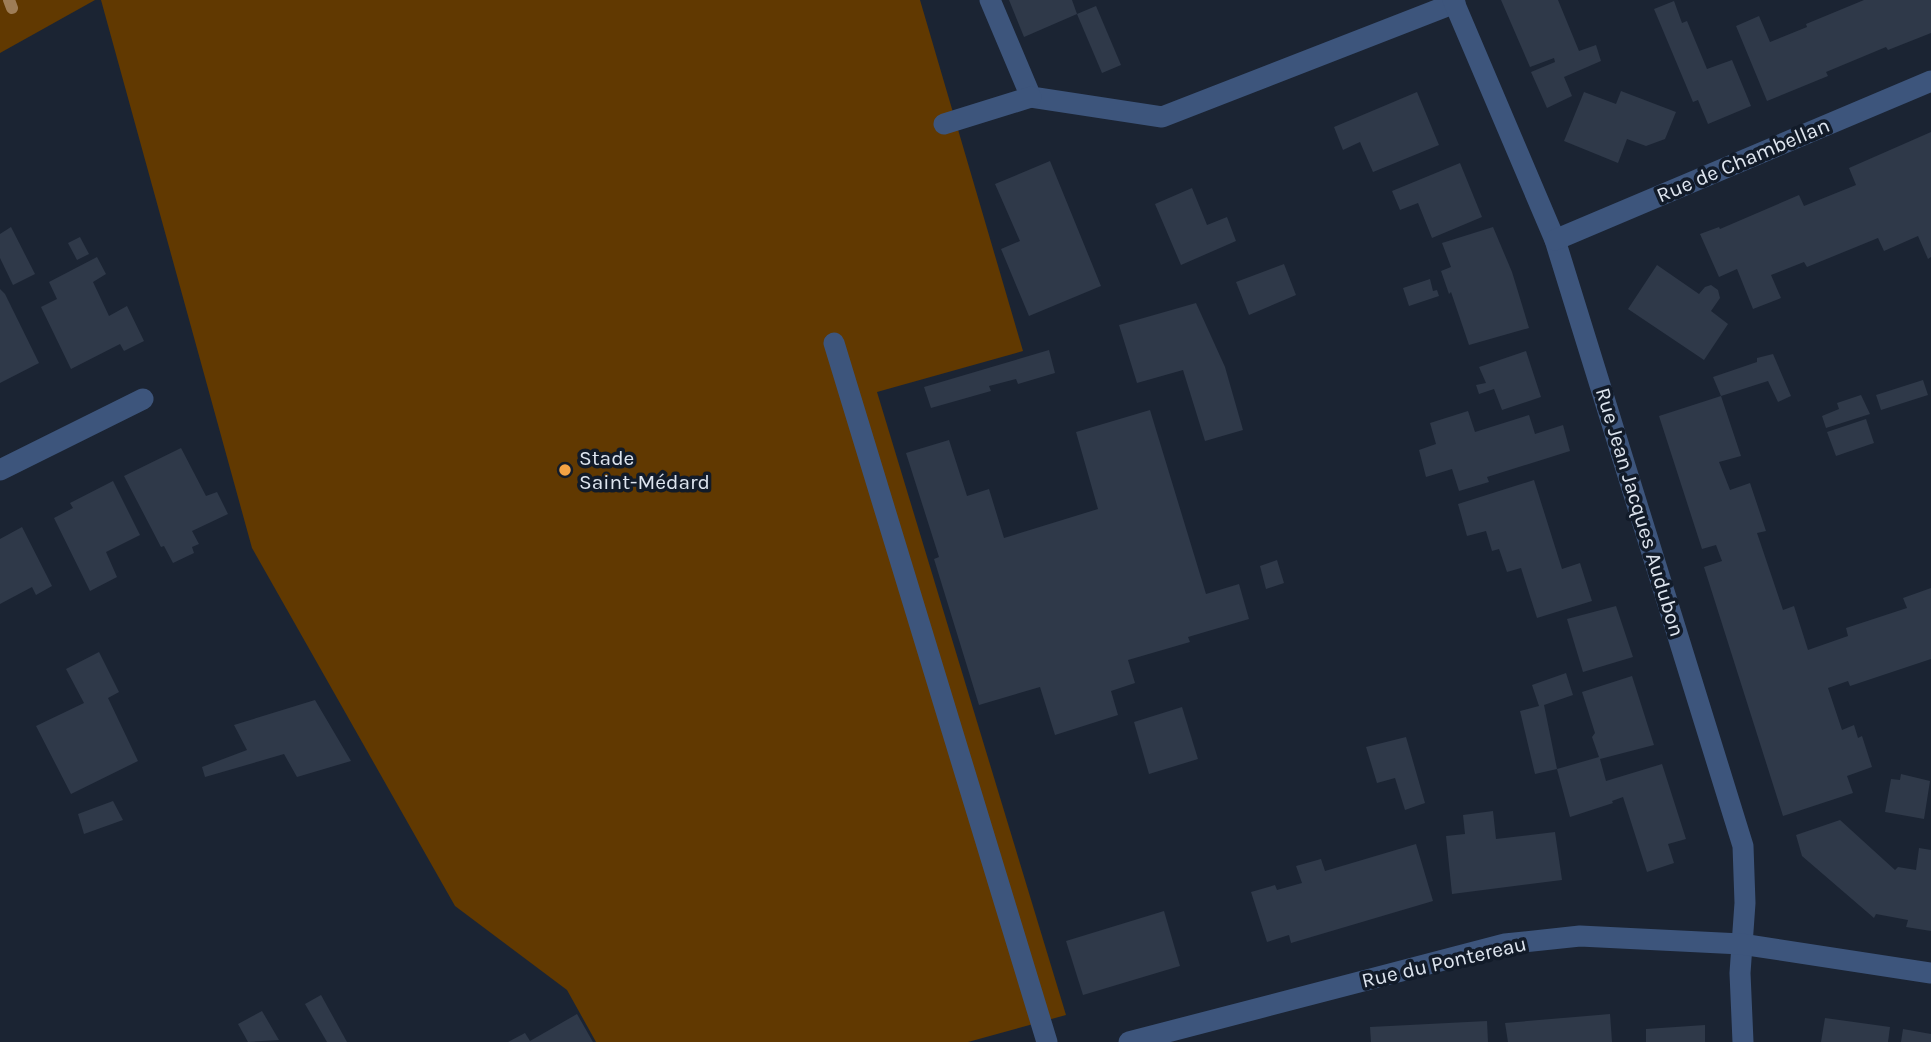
<svg xmlns="http://www.w3.org/2000/svg" width="1931" height="1042" viewBox="0 0 1931 1042" font-family="Karla,sans-serif">
<style>
.grass{fill:#613901}
.lines{fill:none;stroke-linecap:round;stroke-linejoin:round}
.stream{stroke:#9e7d57;stroke-width:12}
.building{fill:#2f3949}
.minor{stroke:#3d557c;stroke-width:21}
.poi-dot{fill:#f4a344;stroke:#121b29;stroke-width:2.5}
.labels{text-anchor:middle;stroke-width:7;stroke-linejoin:round;paint-order:stroke}
.street-label{font-size:21px;fill:#dee5ef;stroke:#121b29}
.poi-label{font-size:21px;fill:#dee5ef;stroke:#121b29;text-anchor:start}
</style>
<rect width="100%" height="100%" fill="#1b2433"/>
<g class="grass">
<path d="M 0,0 L 95,0 L 0,53 Z"/>
<path d="M 101,0 L 920,0 L 1023,351 L 877,392 L 1066,1015 L 968,1042 L 596,1042 L 567,990 L 455,906 L 252,548 Z"/>
</g>
<g class="lines">
<path class="stream" d="M 9,0 L 12,8"/>
</g>
<g class="building">
<path d="M 1009,0 L 1072,0 L 1077,14 L 1024,37 Z"/>
<path d="M 1501,0 L 1558,0 L 1579,51 L 1596,45 L 1601,61 L 1564,77 L 1572,96 L 1547,108 L 1531,72 L 1555,62 L 1554,58 L 1530,67 Z"/>
<path d="M 1864,0 L 1931,0 L 1931,33 L 1888,50 L 1886,47 L 1826,72 L 1828,76 L 1767,101 L 1736,26 L 1759,16 L 1770,42 L 1807,27 L 1806,24 Z"/>
<path d="M 1674,1 L 1682,23 L 1687,21 L 1707,69 L 1732,60 L 1751,106 L 1708,124 L 1698,100 L 1693,102 L 1654,9 Z"/>
<path d="M 1096,6 L 1121,65 L 1102,73 L 1077,14 Z"/>
<path d="M 1621,91 L 1676,112 L 1665,139 L 1646,146 L 1627,139 L 1618,163 L 1564,141 L 1584,92 L 1616,104 Z"/>
<path d="M 1417,92 L 1439,145 L 1373,172 L 1360,142 L 1343,150 L 1334,127 Z"/>
<path d="M 1931,132 L 1931,257 L 1928,259 L 1918,236 L 1884,251 L 1878,238 L 1807,267 L 1804,262 L 1771,275 L 1781,298 L 1753,309 L 1737,269 L 1719,277 L 1700,234 L 1719,227 L 1720,229 L 1799,195 L 1804,206 L 1856,185 L 1849,168 Z"/>
<path d="M 1050,161 L 1101,286 L 1029,316 L 1001,249 L 1020,241 L 995,184 Z"/>
<path d="M 1460,163 L 1482,217 L 1432,238 L 1418,203 L 1400,210 L 1392,191 Z"/>
<path d="M 1192,188 L 1207,225 L 1227,217 L 1236,241 L 1181,265 L 1155,204 Z"/>
<path d="M 11,227 L 35,274 L 13,285 L 0,258 L 0,234 Z"/>
<path d="M 1493,227 L 1512,272 L 1529,328 L 1469,345 L 1451,292 L 1449,294 L 1441,271 L 1451,267 L 1442,243 Z"/>
<path d="M 80,237 L 89,254 L 77,260 L 68,243 Z"/>
<path d="M 97,257 L 106,274 L 93,282 L 109,316 L 127,306 L 144,341 L 124,351 L 120,344 L 71,369 L 41,307 L 57,299 L 49,282 Z"/>
<path d="M 1284,264 L 1296,295 L 1249,315 L 1236,282 Z"/>
<path d="M 1657,265 L 1699,294 L 1705,287 L 1711,285 L 1718,290 L 1720,298 L 1711,311 L 1728,324 L 1704,360 L 1628,309 Z"/>
<path d="M 1430,279 L 1433,291 L 1437,290 L 1439,296 L 1409,306 L 1403,288 Z"/>
<path d="M 0,289 L 5,294 L 39,363 L 0,383 Z"/>
<path d="M 1196,303 L 1225,367 L 1243,430 L 1205,441 L 1183,370 L 1137,383 L 1119,325 Z"/>
<path d="M 1049,350 L 1055,373 L 1018,384 L 1016,379 L 989,386 L 991,391 L 931,408 L 924,387 Z"/>
<path d="M 1526,351 L 1541,397 L 1502,410 L 1494,389 L 1479,394 L 1476,385 L 1486,383 L 1479,367 Z"/>
<path d="M 1773,354 L 1791,396 L 1778,402 L 1768,381 L 1721,396 L 1713,377 L 1757,362 L 1757,358 Z"/>
<path d="M 1923,380 L 1928,395 L 1881,410 L 1876,395 Z"/>
<path d="M 1861,395 L 1870,414 L 1826,428 L 1822,416 L 1839,409 L 1837,403 Z"/>
<path d="M 1721,396 L 1741,456 L 1719,462 L 1730,490 L 1750,483 L 1766,531 L 1757,533 L 1783,610 L 1794,606 L 1808,650 L 1848,636 L 1846,628 L 1907,608 L 1903,598 L 1931,588 L 1931,659 L 1850,686 L 1848,681 L 1828,688 L 1842,730 L 1854,725 L 1858,738 L 1862,736 L 1872,767 L 1847,776 L 1853,793 L 1783,816 L 1704,567 L 1722,561 L 1716,545 L 1702,549 L 1659,416 Z"/>
<path d="M 1150,410 L 1206,594 L 1239,584 L 1249,619 L 1188,637 L 1190,642 L 1128,660 L 1135,683 L 1111,691 L 1118,715 L 1055,735 L 1040,687 L 979,705 L 934,559 L 939,557 L 906,453 L 949,440 L 967,496 L 989,489 L 1004,538 L 1098,509 L 1076,432 Z"/>
<path d="M 1468,411 L 1475,432 L 1529,415 L 1535,434 L 1563,425 L 1570,451 L 1487,477 L 1489,482 L 1459,491 L 1452,469 L 1426,477 L 1419,450 L 1436,444 L 1430,423 Z"/>
<path d="M 1866,419 L 1874,443 L 1836,456 L 1827,432 Z"/>
<path d="M 181,448 L 206,496 L 217,492 L 228,514 L 192,531 L 199,544 L 192,547 L 194,553 L 173,563 L 164,546 L 161,547 L 124,476 Z"/>
<path d="M 1534,480 L 1562,569 L 1580,563 L 1592,601 L 1537,618 L 1521,568 L 1507,572 L 1499,549 L 1492,551 L 1486,531 L 1467,536 L 1458,504 Z"/>
<path d="M 113,481 L 140,535 L 106,552 L 117,577 L 90,591 L 54,518 L 73,508 L 70,503 Z"/>
<path d="M 22,527 L 52,586 L 36,595 L 32,587 L 0,604 L 0,539 Z"/>
<path d="M 1277,560 L 1284,583 L 1266,589 L 1260,566 Z"/>
<path d="M 1616,606 L 1633,657 L 1583,672 L 1567,619 Z"/>
<path d="M 99,652 L 119,692 L 108,698 L 138,761 L 71,794 L 36,726 L 84,703 L 66,669 Z"/>
<path d="M 1566,673 L 1573,695 L 1544,705 L 1557,769 L 1535,774 L 1520,711 L 1539,706 L 1532,685 Z"/>
<path d="M 1632,676 L 1654,745 L 1600,759 L 1606,781 L 1662,764 L 1686,839 L 1668,844 L 1674,863 L 1647,872 L 1623,797 L 1612,801 L 1613,803 L 1570,817 L 1557,769 L 1599,757 L 1592,737 L 1595,733 L 1582,692 Z"/>
<path d="M 315,700 L 351,761 L 297,777 L 284,754 L 205,777 L 202,767 L 247,750 L 234,725 Z"/>
<path d="M 1182,707 L 1198,759 L 1149,774 L 1134,722 Z"/>
<path d="M 1406,737 L 1425,803 L 1405,810 L 1395,778 L 1377,783 L 1366,747 Z"/>
<path d="M 1901,774 L 1930,781 L 1924,819 L 1885,812 L 1891,779 L 1900,780 Z"/>
<path d="M 113,801 L 123,820 L 84,834 L 78,814 Z"/>
<path d="M 1493,811 L 1496,839 L 1555,832 L 1562,880 L 1452,894 L 1446,836 L 1465,834 L 1463,815 Z"/>
<path d="M 1840,820 L 1895,870 L 1898,867 L 1916,870 L 1919,848 L 1931,850 L 1931,931 L 1906,927 L 1908,920 L 1876,914 L 1874,918 L 1802,856 L 1796,835 Z"/>
<path d="M 1416,844 L 1433,901 L 1291,943 L 1289,935 L 1267,942 L 1251,892 L 1275,885 L 1277,890 L 1302,883 L 1296,866 L 1321,859 L 1325,871 Z"/>
<path d="M 1164,911 L 1180,966 L 1083,995 L 1066,941 Z"/>
<path d="M 321,995 L 347,1042 L 327,1042 L 305,1004 Z"/>
<path d="M 262,1011 L 279,1040 L 248,1042 L 238,1024 Z"/>
<path d="M 577,1014 L 593,1042 L 508,1042 L 525,1033 L 530,1041 Z"/>
<path d="M 1610,1014 L 1612,1042 L 1508,1042 L 1505,1023 Z"/>
<path d="M 1825,1018 L 1890,1027 L 1888,1042 L 1821,1042 Z"/>
<path d="M 1487,1021 L 1488,1042 L 1371,1042 L 1370,1027 Z"/>
<path d="M 1705,1025 L 1705,1042 L 1646,1042 L 1646,1029 Z"/>
<path d="M 1903,1029 L 1931,1034 L 1931,1042 L 1901,1042 Z"/>
</g>
<g class="lines">
<g class="minor">
<path d="M 990,0 L 1031,97 L 1162,117 L 1455,3"/>
<path d="M 1453,0 L 1555,240 L 1743,846 L 1745,903 L 1740,973 L 1743,1042"/>
<path d="M 944,124 L 1031,97"/>
<path d="M 1555,240 L 1931,81"/>
<path d="M 834,343 L 1047,1042"/>
<path d="M 0,470 L 143,399"/>
<path d="M 1129,1042 L 1505,944 L 1580,936 L 1741,944 L 1931,973"/>
</g>
</g>
<circle class="poi-dot" cx="565" cy="470" r="7"/>
<g class="labels">
<g class="street-label">
<text transform="translate(1743 160) rotate(-23)" y="7">Rue de Chambellan</text>
<text transform="translate(1640 512) rotate(73)" y="7">Rue Jean Jacques Audubon</text>
<text transform="translate(1444 962) rotate(-13)" y="7">Rue du Pontereau</text>
</g>
<g class="poi-label">
<text x="579" y="465">Stade<tspan x="579" dy="24">Saint-Médard</tspan></text>
</g>
</g>
</svg>
